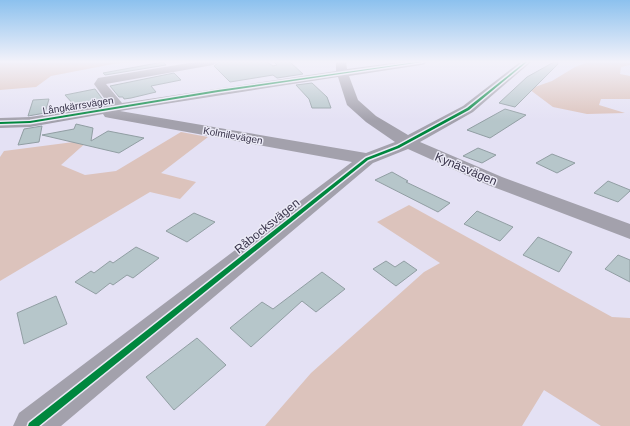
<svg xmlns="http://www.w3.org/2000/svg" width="630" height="426" viewBox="0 0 630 426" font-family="Helvetica,sans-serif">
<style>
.green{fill:#dcc3bc}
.building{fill:#b6c6ca;stroke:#919ea3}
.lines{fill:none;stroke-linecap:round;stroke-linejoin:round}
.minor{fill:#a3a1ac;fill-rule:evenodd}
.cycleway-casing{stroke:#ebeaf6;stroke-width:3}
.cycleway{fill:#00873e;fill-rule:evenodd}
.labels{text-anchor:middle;stroke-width:3;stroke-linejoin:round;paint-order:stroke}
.far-street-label{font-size:10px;fill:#38334a;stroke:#ebeaf6}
.street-label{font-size:12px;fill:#38334a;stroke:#ebeaf6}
</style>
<rect width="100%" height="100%" fill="#e4e1f4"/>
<g class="green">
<path d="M 0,62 L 130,62 L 113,64 L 51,76 L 36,87 L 0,90 Z"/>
<path d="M 588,62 L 630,63 L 630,65 L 621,67 L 620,74 L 630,76 L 630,99 L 601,99 L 599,105 L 625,113 L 587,114 L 553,107 L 529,89 L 552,81 L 575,67 Z"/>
<path d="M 181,132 L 208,137 L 161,173 L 196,182 L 180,199 L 150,192 L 0,281 L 0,157 L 4,151 L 89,140 L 61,165 L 85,175 L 116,171 Z"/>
<path d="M 409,205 L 612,317 L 630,318 L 630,426 L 601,426 L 544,390 L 522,426 L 265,426 L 311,373 L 424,272 L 440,263 L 377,222 Z"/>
</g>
<g class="building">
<path d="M 163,62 L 166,65 L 105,75 L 103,73 Z"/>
<path d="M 219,62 L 267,62 L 273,66 L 277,65 L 274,62 L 290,62 L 303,74 L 277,78 L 273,75 L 230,82 L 214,66 Z"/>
<path d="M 554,62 L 557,62 L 558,64 L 515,107 L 499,103 L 527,77 Z"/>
<path d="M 174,73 L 181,80 L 151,86 L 156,92 L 131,98 L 124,99 L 123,97 L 119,97 L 110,86 Z"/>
<path d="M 312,83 L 327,97 L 331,108 L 312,108 L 309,99 L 296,85 Z"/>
<path d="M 95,89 L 104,101 L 76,107 L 65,95 Z"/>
<path d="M 49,99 L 45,113 L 28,116 L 33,100 Z"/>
<path d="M 505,109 L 526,115 L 490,138 L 467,130 Z"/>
<path d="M 76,124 L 93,128 L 91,141 L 108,131 L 144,138 L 119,153 L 42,135 L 74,129 Z"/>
<path d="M 42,126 L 39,142 L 18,145 L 24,129 Z"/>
<path d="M 478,148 L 496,155 L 482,163 L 463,156 Z"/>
<path d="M 552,154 L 575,163 L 557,173 L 536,163 Z"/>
<path d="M 392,172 L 408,181 L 406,182 L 450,203 L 438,212 L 375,180 Z"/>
<path d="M 608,181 L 630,190 L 630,191 L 618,202 L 594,193 Z"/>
<path d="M 477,211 L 513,227 L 500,241 L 464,224 Z"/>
<path d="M 194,213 L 215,222 L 187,242 L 166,231 Z"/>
<path d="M 538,237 L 572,252 L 559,272 L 523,255 Z"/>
<path d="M 136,247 L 159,258 L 133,278 L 127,275 L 113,285 L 110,283 L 96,294 L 75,282 L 91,271 L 94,273 L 110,261 L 113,263 Z"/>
<path d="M 618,255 L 630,260 L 630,282 L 605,269 Z"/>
<path d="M 386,261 L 395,267 L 404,261 L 417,270 L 396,286 L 373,269 Z"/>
<path d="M 322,272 L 345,289 L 316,312 L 302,301 L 251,347 L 230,328 L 262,302 L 273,309 Z"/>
<path d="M 56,296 L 67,324 L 24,344 L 17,313 Z"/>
<path d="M 197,338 L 226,365 L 174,410 L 146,377 Z"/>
</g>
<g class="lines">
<path class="minor" d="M 195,62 L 218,62 L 213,65 L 106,84 L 122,103 L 336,71 L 336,62 L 346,62 L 347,69 L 400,62 L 426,62 L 425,64 L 421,65 L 349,76 L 358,100 L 376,116 L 408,135 L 463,106 L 520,62 L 531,62 L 473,112 L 420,142 L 502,177 L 630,224 L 630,239 L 488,185 L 408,149 L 373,163 L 61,426 L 13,426 L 19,413 L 352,162 L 110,118 L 105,117 L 103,114 L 30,127 L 0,128 L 0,118 L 30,117 L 109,105 L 94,84 L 98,78 ZM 338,77 L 347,105 L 366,122 L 395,142 L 366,153 L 120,111 Z"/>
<g class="cycleway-casing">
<g id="cycleway">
<path d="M 417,62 L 422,62 L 218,92 L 30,123 L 0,124 L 0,122 L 30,121 L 218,90 Z"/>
<path d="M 525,62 L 527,62 L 469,110 L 399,148 L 368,160 L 39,426 L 28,426 L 29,423 L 366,158 L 397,146 L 467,108 Z"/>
</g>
</g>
<use href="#cycleway" class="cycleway"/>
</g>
<linearGradient id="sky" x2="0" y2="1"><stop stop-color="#8cc1ee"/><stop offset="0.51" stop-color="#f3f2fa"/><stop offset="1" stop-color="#f3f2fa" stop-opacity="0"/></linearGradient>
<rect width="630" height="121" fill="url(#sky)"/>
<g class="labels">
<g class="far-street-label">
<text transform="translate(78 105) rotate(-9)" y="4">Långkärrsvägen</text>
<text transform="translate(233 135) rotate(10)" y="4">Kolmilevägen</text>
</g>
<g class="street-label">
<text transform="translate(466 169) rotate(23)" y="4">Kynäsvägen</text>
<text transform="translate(267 226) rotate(-39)" y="4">Råbocksvägen</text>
</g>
</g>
</svg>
